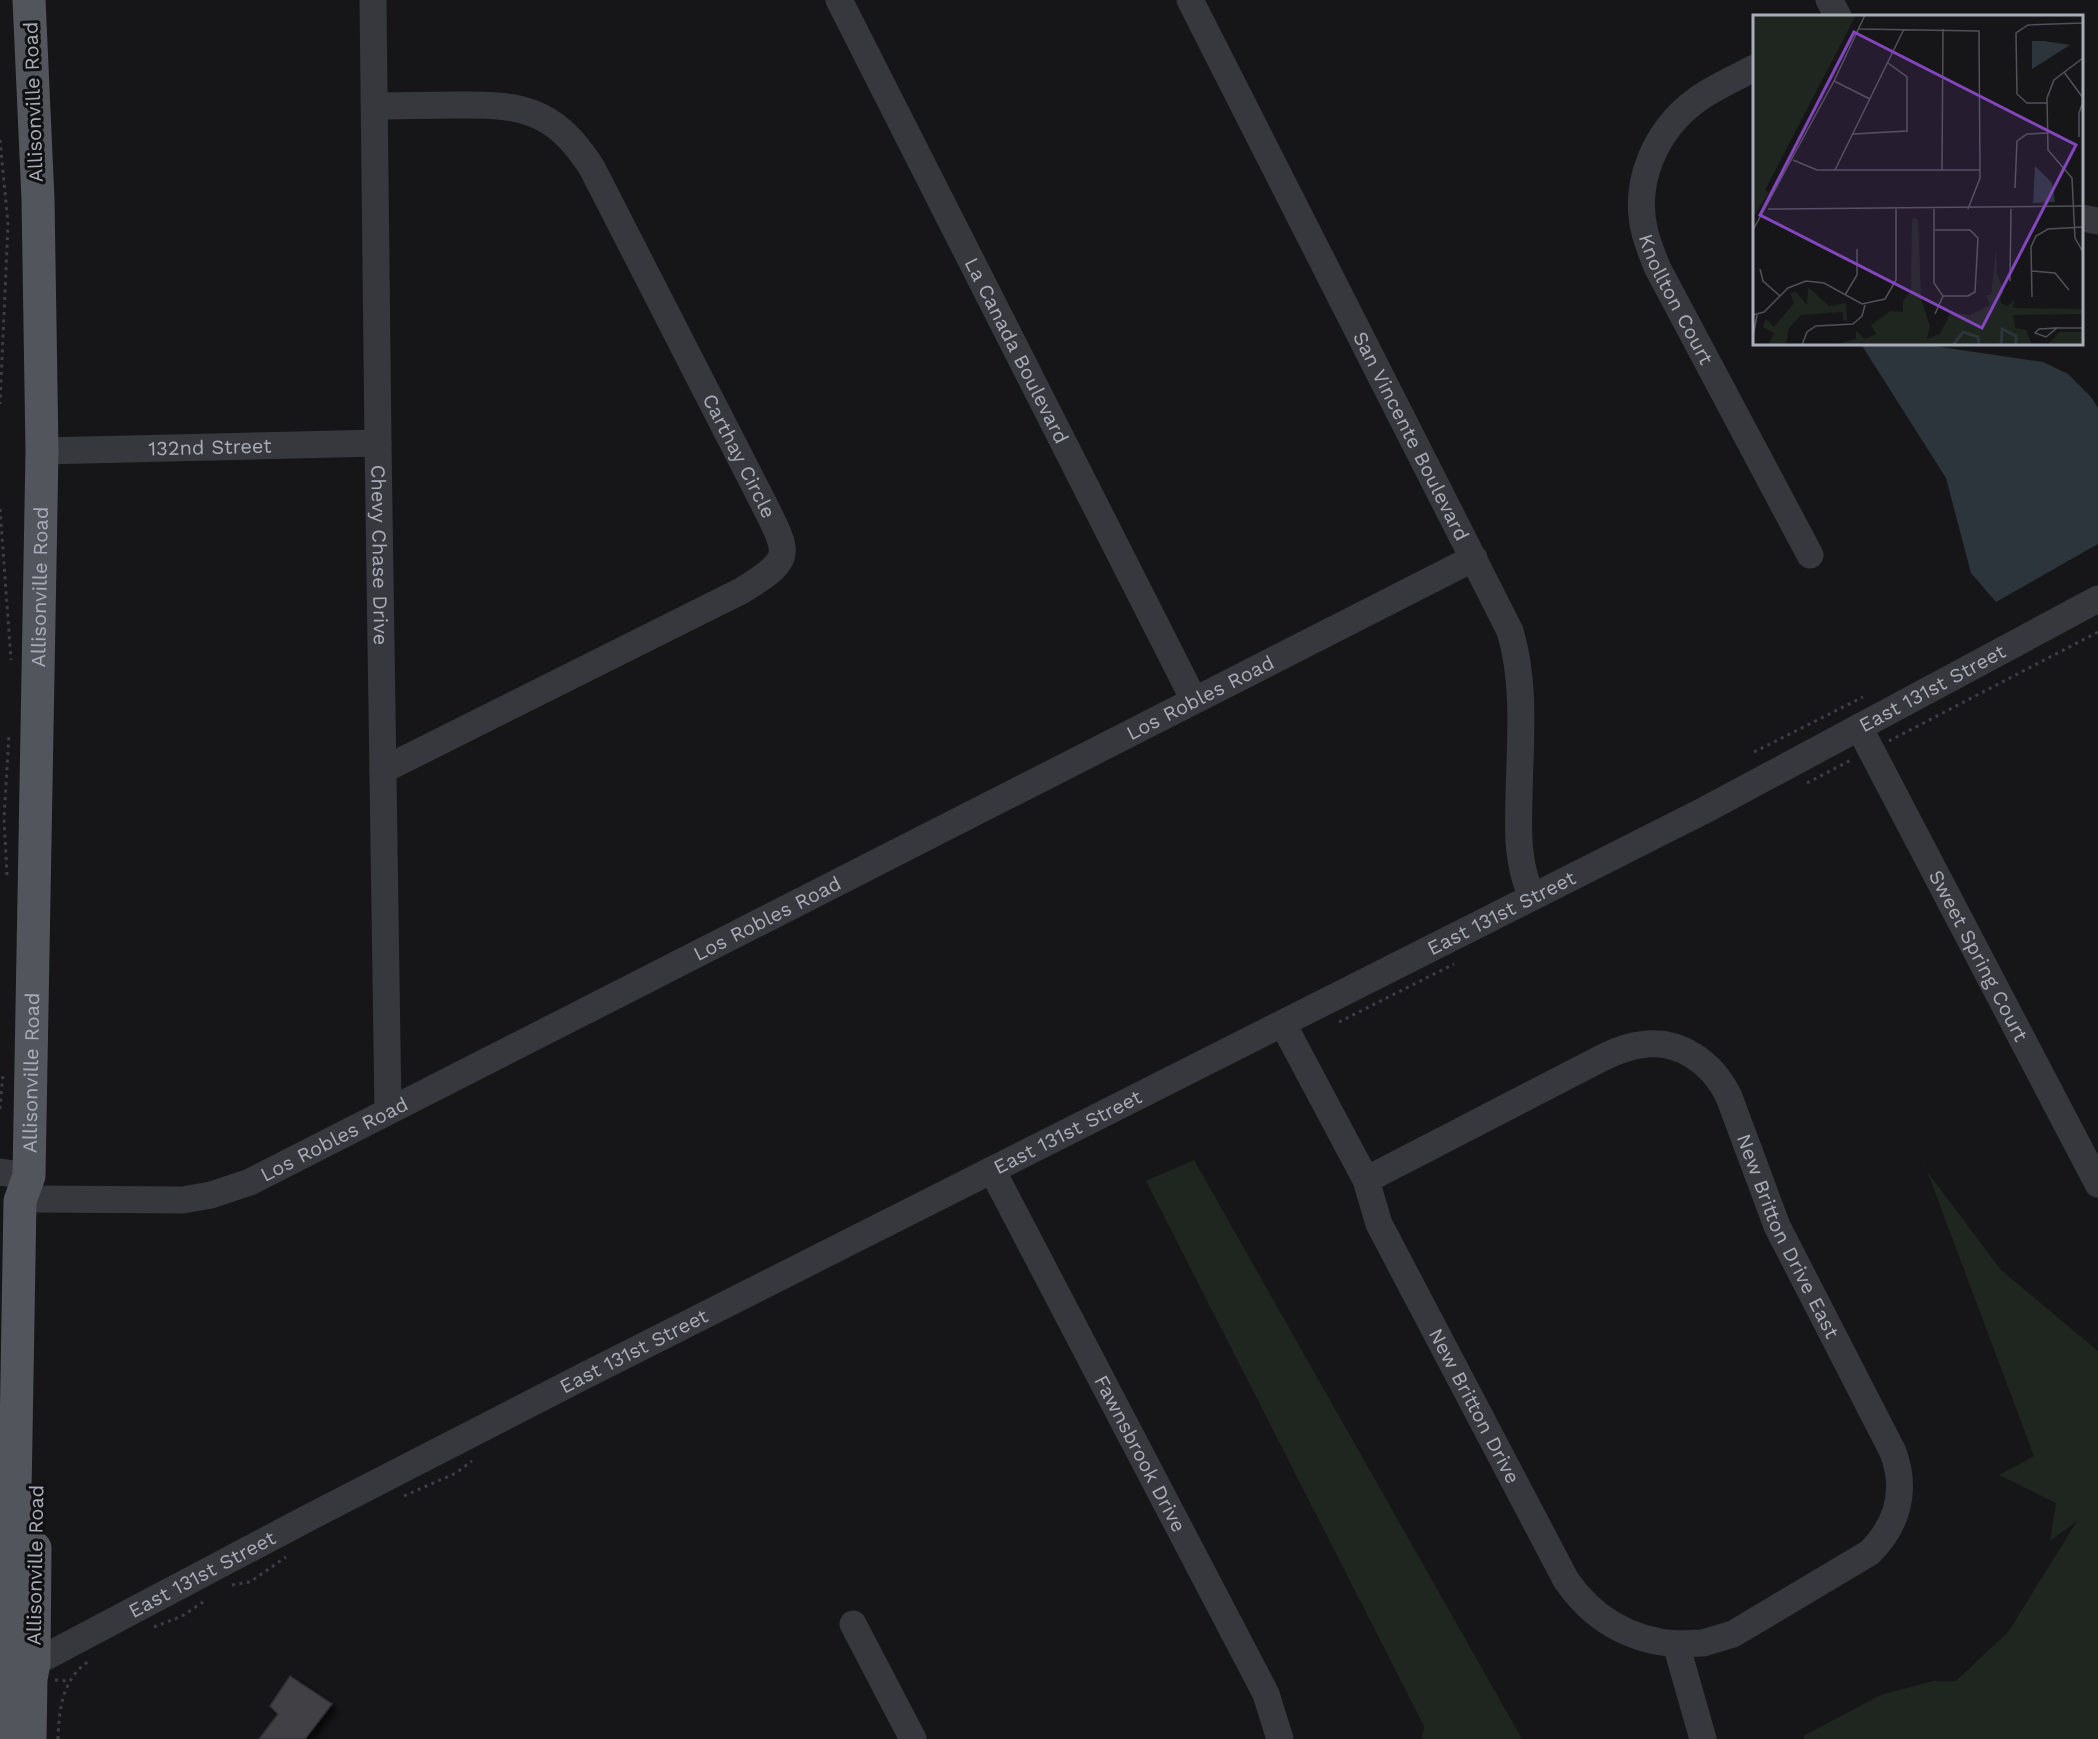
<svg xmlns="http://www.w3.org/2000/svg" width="2098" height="1739" viewBox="0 0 2098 1739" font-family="'Work Sans',sans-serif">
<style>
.green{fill:#1e261f}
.water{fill:#2c353c}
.building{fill:#404145;stroke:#303034;stroke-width:1.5;filter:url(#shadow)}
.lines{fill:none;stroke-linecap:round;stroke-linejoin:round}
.path{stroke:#3d3f44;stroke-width:3;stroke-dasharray:3 4.5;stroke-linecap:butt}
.minor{stroke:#37383d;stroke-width:27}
.major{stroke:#53555c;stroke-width:33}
.labels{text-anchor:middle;stroke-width:6;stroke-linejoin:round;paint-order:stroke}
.street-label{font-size:20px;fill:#a8adb8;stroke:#111113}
.inset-river{fill:none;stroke:#2c353c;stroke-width:3}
.inset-road{fill:none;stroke:#505258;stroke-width:1.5}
.view{fill:#8446be;fill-opacity:0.15;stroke:#8446be;stroke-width:3}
.inset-edge{fill:none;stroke:#a8adb8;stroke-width:3}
</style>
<defs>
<filter id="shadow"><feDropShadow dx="5.5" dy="5.5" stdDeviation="3" flood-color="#0009"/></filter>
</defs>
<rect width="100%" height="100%" fill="#161618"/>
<g class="green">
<path d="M 1897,1091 L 1928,1173 L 2001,1270 L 2098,1351 L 2098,1739 L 1804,1739 L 1805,1735 L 1881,1695 L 1933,1681 L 1956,1681 L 2009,1631 L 2077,1521 L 2050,1541 L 2056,1503 L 1999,1475 L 2034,1456 Z"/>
<path d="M 1194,1160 L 1522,1739 L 1422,1739 L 1424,1726 L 1146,1181 Z"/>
</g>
<path class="water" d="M 1861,344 L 1920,344 L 2043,362 L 2068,374 L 2091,397 L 2098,408 L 2098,544 L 1996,602 L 1971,573 L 1946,478 Z"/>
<path class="building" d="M 290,1676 L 332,1704 L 305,1739 L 259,1739 L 278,1714 L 270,1706 Z"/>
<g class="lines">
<g class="path">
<path d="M 0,140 L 8,224 L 0,404"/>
<path d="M 0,509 L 11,660"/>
<path d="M 1889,741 L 2098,632"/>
<path d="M 1754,752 L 1863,697"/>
<path d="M 1807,783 L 1851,760"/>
<path d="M 7,875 L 4,818 L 9,735"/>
<path d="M 1339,1022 L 1454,964"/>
<path d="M 0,1109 L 3,1074"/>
<path d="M 404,1496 L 456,1473 L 472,1461"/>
<path d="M 232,1585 L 250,1582 L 286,1557"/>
<path d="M 154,1627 L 182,1616 L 206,1600"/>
<path d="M 55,1680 L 69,1681"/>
<path d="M 58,1739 C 59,1709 62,1679 89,1661"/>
</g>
<g class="minor">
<path id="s1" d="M 373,0 L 378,443 L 388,1111"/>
<path id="s2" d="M 839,0 L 1194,700"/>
<path id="s3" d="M 1190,0 L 1510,631 C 1526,685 1520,741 1519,797 C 1518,832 1517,864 1532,897"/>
<path d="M 1829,0 L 1838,16"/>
<path id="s4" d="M 1754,68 C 1736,78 1715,87 1698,99 C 1656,129 1632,182 1645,233 C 1648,245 1653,256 1657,267 L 1810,555"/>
<path id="s5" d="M 375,106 C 401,106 427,105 454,105 C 520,104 554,108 592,168 L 763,502 C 789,555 795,558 741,591 L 383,770"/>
<path d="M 2082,218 L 2098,221"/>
<path id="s6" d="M 42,451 L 378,443"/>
<path id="s7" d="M 1859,727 L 2098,1184"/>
<path id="s8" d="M 1283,1024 L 1366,1180 L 1379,1224 L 1566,1580 C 1592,1618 1629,1640 1676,1644 L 1703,1739"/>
<path id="s9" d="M 992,1170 L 1266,1694 L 1280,1739"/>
<path d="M 0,1172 L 29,1176"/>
<path id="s10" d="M 1366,1180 L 1596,1061 C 1610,1054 1624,1047 1640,1045 C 1679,1038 1713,1063 1729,1097 L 1777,1226 L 1893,1452 C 1907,1490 1898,1525 1869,1553 L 1733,1634 L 1703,1643 L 1676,1644"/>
<path id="s11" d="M 38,1199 L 183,1200 L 211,1195 L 250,1182 L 1474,558"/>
<path d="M 853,1624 L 913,1739"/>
<path id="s12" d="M 18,1663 L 34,1663 L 310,1517 L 584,1376 L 1705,810 L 2098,599"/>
</g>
<g class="major">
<path id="s13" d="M 4,1739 L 14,1553 L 20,1201 L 29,1176 L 42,451 L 38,199 L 29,0"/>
<path d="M 30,1739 L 31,1679 L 34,1663 L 35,1548"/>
</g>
</g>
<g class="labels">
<g class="street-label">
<text transform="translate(33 102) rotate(-92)" y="7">Allisonville Road</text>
<text dy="7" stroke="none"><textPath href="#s4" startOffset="290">Knollton Court</textPath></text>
<text dy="7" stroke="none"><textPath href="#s2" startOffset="393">La Canada Boulevard</textPath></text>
<text dy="7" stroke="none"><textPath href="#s3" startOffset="489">San Vincente Boulevard</textPath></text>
<text dy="7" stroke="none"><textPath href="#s6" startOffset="168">132nd Street</textPath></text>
<text dy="7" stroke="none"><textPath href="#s5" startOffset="564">Carthay Circle</textPath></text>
<text dy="7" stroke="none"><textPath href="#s1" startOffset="555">Chevy Chase Drive</textPath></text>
<text dy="7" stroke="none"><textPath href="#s13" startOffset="1154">Allisonville Road</textPath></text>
<text dy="7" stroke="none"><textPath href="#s12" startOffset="2150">East 131st Street</textPath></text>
<text dy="7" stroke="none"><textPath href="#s11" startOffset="1281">Los Robles Road</textPath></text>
<text dy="7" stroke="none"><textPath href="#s12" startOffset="1664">East 131st Street</textPath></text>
<text dy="7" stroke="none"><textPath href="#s11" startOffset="795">Los Robles Road</textPath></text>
<text dy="7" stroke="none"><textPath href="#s7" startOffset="258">Sweet Spring Court</textPath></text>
<text dy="7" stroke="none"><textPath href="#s13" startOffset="668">Allisonville Road</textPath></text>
<text dy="7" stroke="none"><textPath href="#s12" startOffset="1178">East 131st Street</textPath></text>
<text dy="7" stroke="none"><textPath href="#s11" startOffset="309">Los Robles Road</textPath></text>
<text dy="7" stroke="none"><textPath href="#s10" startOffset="568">New Britton Drive East</textPath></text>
<text dy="7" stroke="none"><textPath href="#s12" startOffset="692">East 131st Street</textPath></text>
<text dy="7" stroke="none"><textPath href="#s8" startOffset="428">New Britton Drive</textPath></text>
<text dy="7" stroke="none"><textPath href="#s9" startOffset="320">Fawnsbrook Drive</textPath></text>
<text transform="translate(35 1565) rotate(-89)" y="7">Allisonville Road</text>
<text dy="7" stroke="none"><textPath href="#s12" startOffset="206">East 131st Street</textPath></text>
</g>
</g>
<g transform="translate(1753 15)">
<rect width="330" height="330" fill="#161618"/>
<path d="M 0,0 L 103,0 L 12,175 L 16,178 L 0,202 ZM 159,203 L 165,204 L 168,284 L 177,311 L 174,324 L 187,319 L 198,297 L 217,300 L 237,290 L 233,280 L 238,280 L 243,234 L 244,259 L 251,276 L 247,284 L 249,289 L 255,291 L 261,285 L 260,293 L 330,294 L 330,299 L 260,300 L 262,313 L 273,315 L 279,330 L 80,330 L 103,324 L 103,316 L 112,324 L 123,319 L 118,310 L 137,296 L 150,297 L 150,286 L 158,276 ZM 55,272 L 76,291 L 93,288 L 94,306 L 90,305 L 90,297 L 48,300 L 36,313 L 33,330 L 15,330 L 21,318 L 10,312 L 13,304 L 21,312 L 41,288 L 37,278 L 43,277 L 54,290 ZM 307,317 L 330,317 L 330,330 L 294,330 Z" fill="#1e261f"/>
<path d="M 279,26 L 291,26 L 317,30 L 279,54 ZM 282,151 L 299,168 L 302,187 L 280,188 Z" fill="#2c353c"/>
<path class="inset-river" d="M 200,330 L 210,317 L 225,322 L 226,330M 248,330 L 249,314 L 263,321 L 263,330"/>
<path class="inset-road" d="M 106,14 L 226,16 L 227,163 L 215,194M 330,43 L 301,65 L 294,83 L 295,135 L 319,163 L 322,223 L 330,237M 311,57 L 330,83M 81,66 L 117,84M 294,88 L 274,88 L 264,79 L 263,18 L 275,10 L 330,8M 100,119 L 154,116 L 154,62 L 135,48M 326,122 L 326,98 L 330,87M 40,145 L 64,155 L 227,155M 82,155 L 151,14M 189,155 L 190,14M 262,173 L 264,126 L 274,119 L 294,118M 15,194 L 330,191M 181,194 L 181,268 L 190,281 L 182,299M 0,215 L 81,66 L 112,0M 182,215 L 217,215 L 225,223 L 222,277 L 215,281 L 190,281M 7,254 L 10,266 L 27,281M 278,256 L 302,258 L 316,275M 257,266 L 258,194M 92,280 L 104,260 L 104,234M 279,282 L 278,232 L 283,221 L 295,214 L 330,212M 0,300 L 11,297 L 35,273 L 53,266 L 71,268 L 109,289 L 132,284 L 143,265 L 143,194M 304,313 L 293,322 L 282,318 L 286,314 ZM 304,313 L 330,313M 0,322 L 4,300M 49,330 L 54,317 L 63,311 L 100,309 L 109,301 L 112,290"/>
<path class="view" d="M 101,17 L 323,130 L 229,313 L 7,200 Z"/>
<rect width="330" height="330" class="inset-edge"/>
</g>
</svg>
